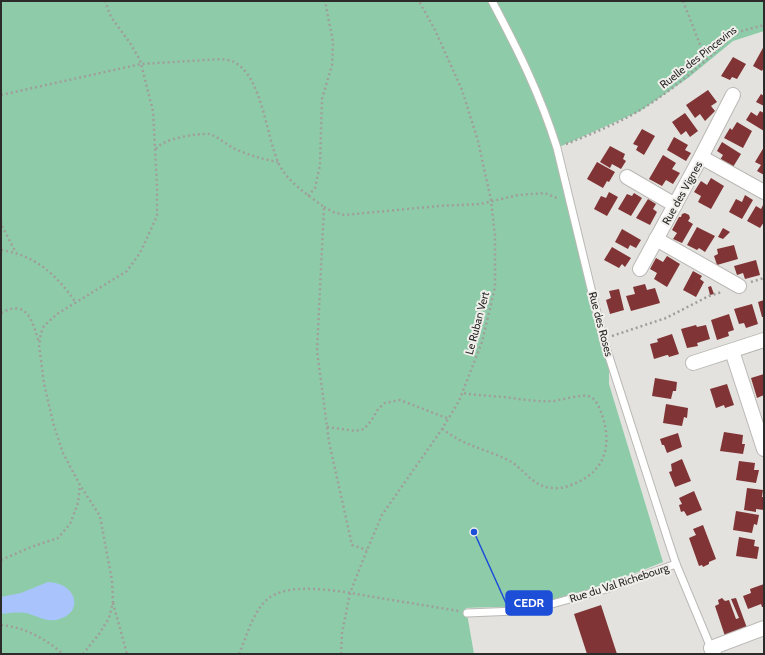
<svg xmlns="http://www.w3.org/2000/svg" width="765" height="655" viewBox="0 0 765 655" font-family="Cabin,sans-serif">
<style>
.green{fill:#8ecca9}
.water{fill:#a9c4fc}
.building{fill:#803435}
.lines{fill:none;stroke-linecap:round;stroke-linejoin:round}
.lane-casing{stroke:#bab9b6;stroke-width:9}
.street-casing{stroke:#bab9b6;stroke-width:16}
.path{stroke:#9f9e9b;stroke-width:2.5;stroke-dasharray:2 3;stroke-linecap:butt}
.lane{stroke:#fff;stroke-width:7}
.street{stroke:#fff;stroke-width:14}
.labels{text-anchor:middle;stroke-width:4;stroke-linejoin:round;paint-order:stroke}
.street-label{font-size:11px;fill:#2c2b2a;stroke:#f0efeb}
.leader{fill:none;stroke:#1d4ed8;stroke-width:1.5}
.callout-dot{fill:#1d4ed8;stroke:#f0efeb;stroke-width:1.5}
.callout{fill:#1d4ed8;stroke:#1d4ed8;stroke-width:1.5}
.callout-label{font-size:12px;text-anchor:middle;font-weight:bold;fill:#fff}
</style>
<rect width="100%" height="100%" fill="#e3e2de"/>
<path class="green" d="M 1,1 L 764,1 L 764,31 L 733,41 L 688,78 L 640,111 L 557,148 L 589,291 L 609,368 L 609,384 L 663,562 C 618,580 573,597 525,605 C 506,608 485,607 466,608 L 474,654 L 1,654 Z"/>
<path class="water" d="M 48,582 C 78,583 85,614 56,620 C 46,622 35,615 26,613 C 17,612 9,613 1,614 L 1,597 L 21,593 Z"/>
<g class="building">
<path d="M 764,46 L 764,67 L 762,71 L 753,66 Z"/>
<path d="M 733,57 L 746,64 L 737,79 L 732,77 L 730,80 L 721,76 Z"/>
<path d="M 708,90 L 717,102 L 711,106 L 715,111 L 705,121 L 700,114 L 695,118 L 686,105 Z"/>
<path d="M 761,94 L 764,96 L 764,106 L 756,102 Z"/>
<path d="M 760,111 L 764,113 L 764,131 L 746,120 L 751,112 L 757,116 Z"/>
<path d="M 685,113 L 698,131 L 690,137 L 686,131 L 681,135 L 672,122 Z"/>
<path d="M 737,122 L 752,131 L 743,148 L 724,138 L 730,128 L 732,130 Z"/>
<path d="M 642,129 L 655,136 L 644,155 L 636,150 L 638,146 L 633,144 Z"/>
<path d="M 674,137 L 688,145 L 685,150 L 691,153 L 686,161 L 667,150 Z"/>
<path d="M 722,142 L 741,154 L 733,167 L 720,160 L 723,155 L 717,151 Z"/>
<path d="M 610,146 L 625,154 L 623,159 L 626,161 L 621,169 L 612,164 L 610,168 L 600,162 Z"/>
<path d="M 764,147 L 764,175 L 757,171 L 761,165 L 755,162 Z"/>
<path d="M 663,155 L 676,163 L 672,169 L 680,173 L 673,184 L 666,180 L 662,186 L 649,179 Z"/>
<path d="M 597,162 L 615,172 L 609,182 L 607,181 L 603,188 L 587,179 Z"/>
<path d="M 711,178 L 724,186 L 711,209 L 698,202 L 701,196 L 694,192 L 701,181 L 707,185 Z"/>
<path d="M 609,192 L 618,197 L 607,216 L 594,209 L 601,196 L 606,198 Z"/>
<path d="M 634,193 L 642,198 L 631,216 L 618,209 L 627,194 L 632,196 Z"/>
<path d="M 745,195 L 753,200 L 742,219 L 729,212 L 736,199 L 742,202 Z"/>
<path d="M 648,199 L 656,204 L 653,209 L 657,212 L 650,225 L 636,218 Z"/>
<path d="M 763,205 L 764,206 L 764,222 L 760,228 L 747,221 L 756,206 L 761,209 Z"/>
<path d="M 685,213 L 689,215 L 690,218 L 688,221 L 693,224 L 682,243 L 673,239 L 677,233 L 672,230 L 679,217 L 681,217 L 682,214 Z"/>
<path d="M 697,227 L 715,236 L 705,252 L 699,248 L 697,250 L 687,245 Z"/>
<path d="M 723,228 L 730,232 L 723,239 L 718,237 Z"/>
<path d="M 622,229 L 641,240 L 636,248 L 630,245 L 628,249 L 615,242 Z"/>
<path d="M 734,245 L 738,259 L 717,265 L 714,256 L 718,254 L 717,249 Z"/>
<path d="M 612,247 L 631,258 L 625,267 L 622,264 L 619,268 L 604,260 Z"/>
<path d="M 667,256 L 680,264 L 667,287 L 654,279 L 657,273 L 650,269 L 656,258 L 663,262 Z"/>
<path d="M 756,260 L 760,275 L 745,279 L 743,273 L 737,275 L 734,266 Z"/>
<path d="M 693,271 L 702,276 L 700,279 L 704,282 L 696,297 L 683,290 Z"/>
<path d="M 645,284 L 647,290 L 655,288 L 660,303 L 631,311 L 626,296 L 635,294 L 633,287 Z"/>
<path d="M 711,286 L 714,294 L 710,295 L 708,287 Z"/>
<path d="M 619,289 L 624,310 L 610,314 L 606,300 L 611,298 L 609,291 Z"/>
<path d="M 764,300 L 764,317 L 762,317 L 758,302 Z"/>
<path d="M 752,304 L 758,324 L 746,328 L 744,323 L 739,324 L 734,309 Z"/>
<path d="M 729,314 L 734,330 L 728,332 L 729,336 L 717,340 L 711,320 Z"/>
<path d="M 696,325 L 697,327 L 706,325 L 710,339 L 697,343 L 698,346 L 687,348 L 681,329 Z"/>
<path d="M 672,334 L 679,354 L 669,357 L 668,355 L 667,355 L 654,359 L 650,344 L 658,342 L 657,339 Z"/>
<path d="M 764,374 L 764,395 L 757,398 L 751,378 Z"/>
<path d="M 655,378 L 677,382 L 676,391 L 673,391 L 671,399 L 652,396 Z"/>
<path d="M 727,384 L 734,405 L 725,408 L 724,405 L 716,408 L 710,389 Z"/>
<path d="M 666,404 L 688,408 L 687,418 L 684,417 L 682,426 L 663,423 Z"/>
<path d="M 724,432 L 743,435 L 742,444 L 745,444 L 743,454 L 720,451 Z"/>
<path d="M 678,433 L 682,447 L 667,453 L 664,445 L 662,445 L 660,439 Z"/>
<path d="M 682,459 L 691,481 L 675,487 L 669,472 L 672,471 L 671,464 Z"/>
<path d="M 739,461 L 755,463 L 754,470 L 759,470 L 756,483 L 736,480 Z"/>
<path d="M 747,488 L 763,490 L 762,497 L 764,497 L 764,510 L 756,509 L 756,512 L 744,510 Z"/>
<path d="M 694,491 L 702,510 L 687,516 L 684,511 L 681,512 L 679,505 L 682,504 L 679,498 Z"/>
<path d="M 736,511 L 759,515 L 757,525 L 754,524 L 752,533 L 733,530 Z"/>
<path d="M 703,525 L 716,559 L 709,562 L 709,564 L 703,567 L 702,565 L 699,566 L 689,538 L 696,535 L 693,529 Z"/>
<path d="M 739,537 L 755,540 L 754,546 L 759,547 L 757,559 L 736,556 Z"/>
<path d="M 764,584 L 764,607 L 762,607 L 761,604 L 748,609 L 743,596 L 751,593 L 750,589 Z"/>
<path d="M 722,598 L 725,601 L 729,600 L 736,619 L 739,618 L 731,599 L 736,598 L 747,628 L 725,636 L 715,606 L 719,604 L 718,600 Z"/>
<path d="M 601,605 L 617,654 L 587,654 L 574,614 Z"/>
</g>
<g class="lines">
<g class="lane-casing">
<g id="lane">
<path d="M 492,1 C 518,50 540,94 557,148 L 603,338 L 669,543 L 676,564 L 711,648"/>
<path d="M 467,613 L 517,611 L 541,607 L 606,589 L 676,564"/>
</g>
</g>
<g class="street-casing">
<g id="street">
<path d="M 701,157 L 733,95"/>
<path d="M 627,177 L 675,205"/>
<path d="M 656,239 L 739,286"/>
<path d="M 640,269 L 701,157 L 764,192"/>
<path d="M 732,351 L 764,449"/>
<path d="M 693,363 L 764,340"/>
<path d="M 714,654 L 711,648 L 764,628"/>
</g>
</g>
<g class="path">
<path d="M 683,1 L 706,60"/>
<path d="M 1,95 L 141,64 L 222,59 C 226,60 231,60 234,62 C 262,76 266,135 278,162 C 286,181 308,195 324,207 L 317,351 L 329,442 L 352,545 L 367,550"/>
<path d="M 566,144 C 587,136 608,127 628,117 C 667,96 701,65 734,35 L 742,31 L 764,25"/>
<path d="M 156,149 C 162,139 197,133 209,134 C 217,136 226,144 233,148 C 248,155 262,159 278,162"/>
<path d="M 308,196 L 315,188 L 320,165 L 322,99 L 332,65 L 333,42 L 325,1"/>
<path d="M 324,207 L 333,212 L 344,215 L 439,206 L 480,204 L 518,195 L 545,193 L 559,199"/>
<path d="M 1,221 L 2,226 L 15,251"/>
<path d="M 1,250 C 35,255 57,275 76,303"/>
<path d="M 751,282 L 764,278"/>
<path d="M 1,313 C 28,298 33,323 39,343"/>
<path d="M 612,336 L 666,318 L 709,296 L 722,292"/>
<path d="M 327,427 L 356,431 L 364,429 L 371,421 L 378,409 L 385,403 L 400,400 L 449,419"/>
<path d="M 442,429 C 450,434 458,440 466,443 C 481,450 499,454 513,463 C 527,473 534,487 553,488 C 561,489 569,486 576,483 C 606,470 612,444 602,415 C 600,409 597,401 591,397 C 584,393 562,400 553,401 C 536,402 520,399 504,397 C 490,396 476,395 462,393"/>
<path d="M 1,560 L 31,547 L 58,538 L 70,524 L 78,503 L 80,485"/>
<path d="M 113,603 L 127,654"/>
<path d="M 1,625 C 24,627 46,639 63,654"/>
<path d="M 83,654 L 99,634 L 109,618 L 113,602 L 112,581 L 100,516 L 80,485 L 63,453 L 54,426 L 44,384 L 39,345 L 41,333 L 44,326 L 57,314 L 127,271 L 140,253 L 157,216 L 157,186 L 153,111 L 140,60 L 130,43 L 111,17 L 105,1"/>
<path d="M 239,654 C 247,636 253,610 269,598 C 277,592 291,589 301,589 C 323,588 346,592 368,596 C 398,601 428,606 459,611"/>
<path d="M 341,654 L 342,633 L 350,593 L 367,550 L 382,515 L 442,429 L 459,401 L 482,342 L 495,287 L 495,236 L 491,200 L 478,141 L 462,90 L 435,30 L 419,1"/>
</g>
<use href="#lane" class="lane"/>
<use href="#street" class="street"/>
</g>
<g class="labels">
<g class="street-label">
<text transform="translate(698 57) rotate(-38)" y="4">Ruelle des Pincevins</text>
<text transform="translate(682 193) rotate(-61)" y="4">Rue des Vignes</text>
<text transform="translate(477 323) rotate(-75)" y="4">Le Ruban Vert</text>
<text transform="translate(601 324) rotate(75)" y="4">Rue des Roses</text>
<text transform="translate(619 583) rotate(-18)" y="4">Rue du Val Richebourg</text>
</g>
</g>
<path class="leader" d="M474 532L506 603"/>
<circle class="callout-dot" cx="474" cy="532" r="4"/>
<rect class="callout" x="506" y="591" width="46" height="24" rx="4"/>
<g class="callout-label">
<text x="529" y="607">CEDR</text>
</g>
<rect width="765" height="655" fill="none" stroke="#2c2b2a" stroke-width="4"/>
</svg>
